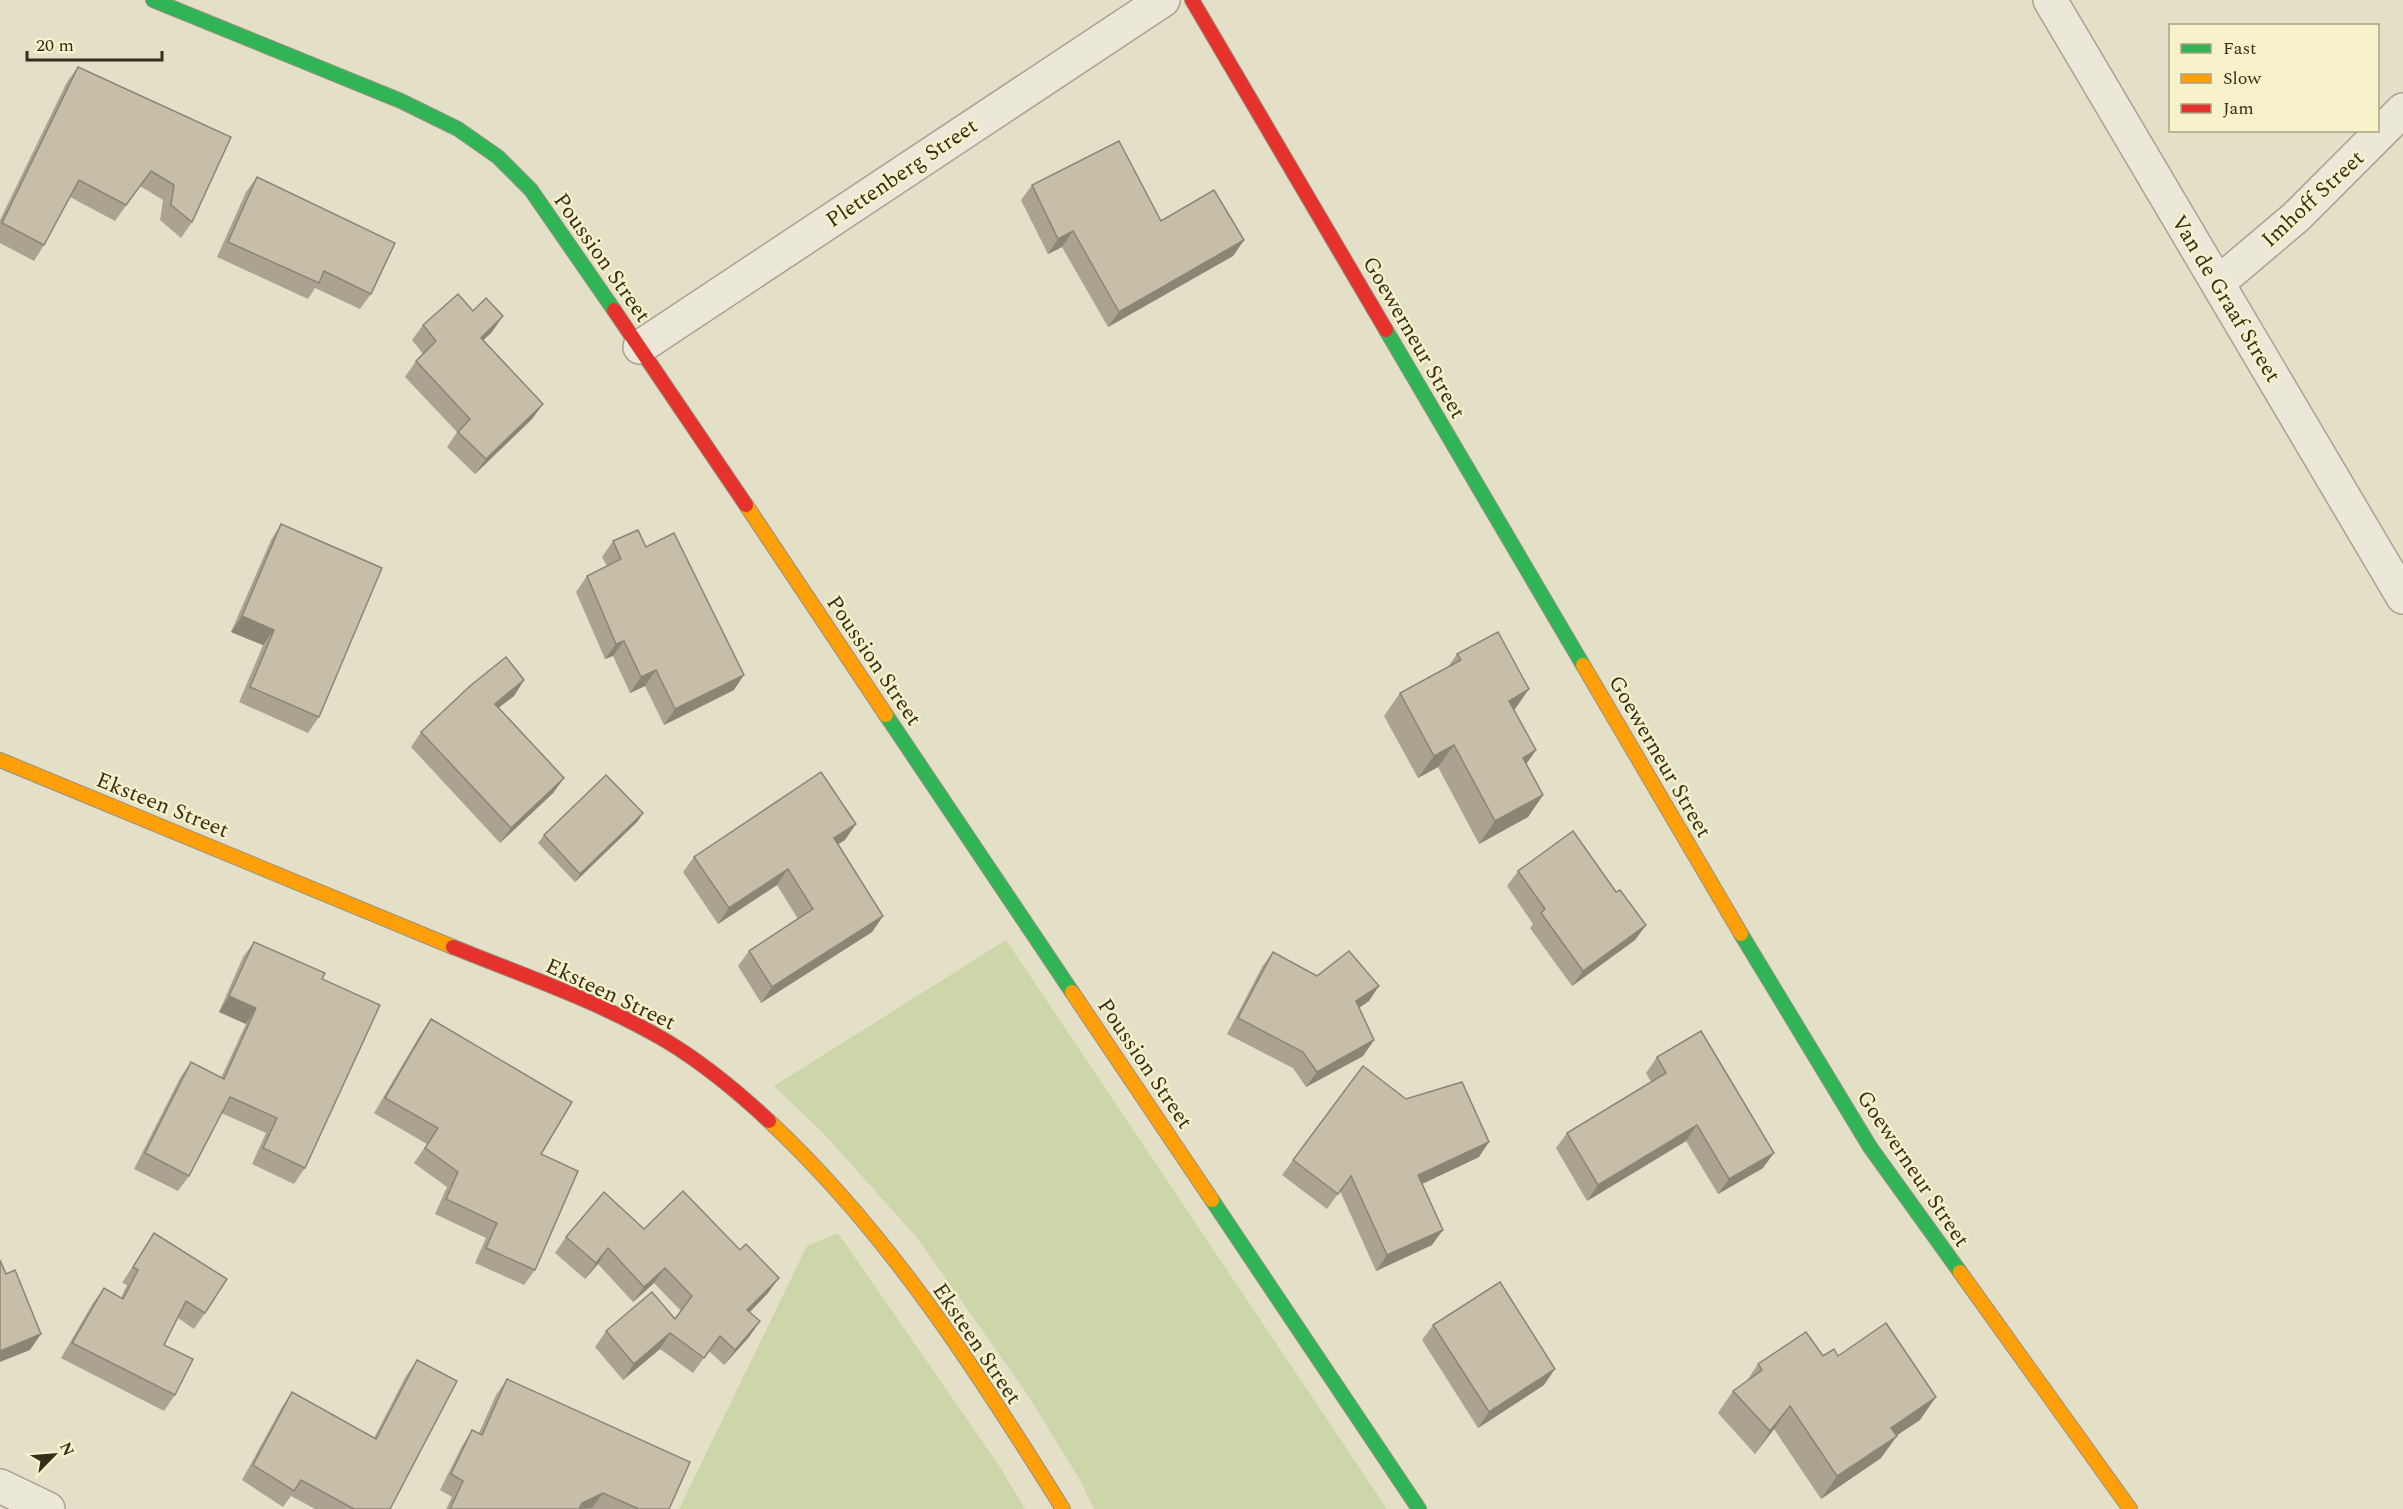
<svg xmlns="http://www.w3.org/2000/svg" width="2403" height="1509" viewBox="0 0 2403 1509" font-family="Spectral,serif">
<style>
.green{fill:#ccd6a8}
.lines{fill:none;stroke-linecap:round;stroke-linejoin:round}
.street-casing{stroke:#a7a391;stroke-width:36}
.fast-casing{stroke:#979281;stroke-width:16}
.slow-casing{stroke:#979281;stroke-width:16}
.jam-casing{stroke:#979281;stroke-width:16}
.street{stroke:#ebe8d9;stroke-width:33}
.fast{stroke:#30b455;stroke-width:14}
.slow{stroke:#ff9f0a;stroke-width:14}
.jam{stroke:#e5322d;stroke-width:14}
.wall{fill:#aba390}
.shaded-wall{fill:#8b8575}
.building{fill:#c7bea7;stroke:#8b8575;stroke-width:1.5}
.labels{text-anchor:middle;stroke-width:4.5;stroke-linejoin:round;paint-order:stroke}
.street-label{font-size:22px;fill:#352c19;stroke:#f7f2c9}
</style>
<rect width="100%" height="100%" fill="#e3e0c7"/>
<g class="green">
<path d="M 1006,940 L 1387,1509 L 1094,1509 L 1080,1480 L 1029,1397 L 918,1239 L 825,1135 L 774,1086 Z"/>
<path d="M 838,1233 L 1000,1467 L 1025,1509 L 679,1509 L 807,1246 Z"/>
</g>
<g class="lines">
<g class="street-casing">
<g id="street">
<path d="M 2050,0 L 2403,597"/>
<path d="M 2218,283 L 2296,217 L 2403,110"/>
<path d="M 640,347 L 1163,0"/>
<path d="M 0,1486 L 48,1509"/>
</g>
</g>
<g class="fast-casing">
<g id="fast">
<path d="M 153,0 L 401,101 L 458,129 L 498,157 L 531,190 L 614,310"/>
<path d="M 1386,330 L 1583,665"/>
<path d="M 886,715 L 1072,992"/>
<path d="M 1741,934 L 1870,1147 L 1960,1272"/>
<path d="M 1212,1200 L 1419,1509"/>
</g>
</g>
<g class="slow-casing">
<g id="slow">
<path d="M 746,505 L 886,715"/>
<path d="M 1583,665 L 1741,934"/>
<path d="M 0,760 L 453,947"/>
<path d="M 1072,992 L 1212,1200"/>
<path d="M 769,1121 C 889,1233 977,1371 1063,1509"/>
<path d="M 1960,1272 L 2130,1509"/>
</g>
</g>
<g class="jam-casing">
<g id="jam">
<path d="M 1192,0 L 1386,330"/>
<path d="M 614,310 L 746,505"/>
<path d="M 453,947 C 525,976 601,1002 668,1042 C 704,1064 738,1092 769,1121"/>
</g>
</g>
<use href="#street" class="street"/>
<use href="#fast" class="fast"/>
<use href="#slow" class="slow"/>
<use href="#jam" class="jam"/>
</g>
<g class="wall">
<path d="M 78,67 L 231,137 L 192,222 L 181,238 L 160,220 L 163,200 L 140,186 L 115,221 L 70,197 L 44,245 L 34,261 L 0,243 L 0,220 L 67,82 Z"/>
<path d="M 257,177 L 371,294 L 360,309 L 315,288 L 308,299 L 217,257 L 246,192 Z"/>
<path d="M 1032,185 L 1161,221 L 1244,240 L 1233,256 L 1108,327 L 1062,247 L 1048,254 L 1021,200 Z"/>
<path d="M 473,311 L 492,332 L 483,340 L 543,404 L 532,419 L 475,474 L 447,447 L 457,432 L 405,377 L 416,361 L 423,354 L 412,340 L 423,325 Z"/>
<path d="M 281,524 L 319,717 L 308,733 L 239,702 L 263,645 L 231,632 L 271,540 Z"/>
<path d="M 613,541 L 646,547 L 734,690 L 664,725 L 645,686 L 630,693 L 613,656 L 605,659 L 576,592 L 587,576 L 607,566 L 602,557 Z"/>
<path d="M 1457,654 L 1514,710 L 1536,750 L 1526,764 L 1543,795 L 1528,817 L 1479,844 L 1438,767 L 1418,778 L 1384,716 L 1400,693 L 1448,667 Z"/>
<path d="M 524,680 L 514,696 L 498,708 L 564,778 L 553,793 L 500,843 L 411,747 L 421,732 Z"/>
<path d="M 638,821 L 575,882 L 538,843 L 544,835 Z"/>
<path d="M 845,840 L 838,844 L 883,916 L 872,932 L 761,1003 L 738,966 L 749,951 L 798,919 L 777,885 L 718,924 L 683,872 L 694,857 Z"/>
<path d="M 1518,871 L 1646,925 L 1635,940 L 1572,986 L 1530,928 L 1533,924 L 1507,886 Z"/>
<path d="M 254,942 L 322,979 L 305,1168 L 294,1184 L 252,1164 L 266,1133 L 221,1113 L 189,1176 L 178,1191 L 134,1169 L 180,1078 L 191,1062 L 221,1078 L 246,1024 L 219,1012 L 243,957 Z"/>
<path d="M 1273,952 L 1317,976 L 1369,1001 L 1359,1008 L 1374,1040 L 1363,1056 L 1306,1087 L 1293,1068 L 1227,1034 L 1262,967 Z"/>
<path d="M 431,1019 L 541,1154 L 535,1270 L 524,1285 L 475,1263 L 486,1238 L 435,1214 L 447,1187 L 414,1163 L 427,1144 L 374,1113 L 420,1035 Z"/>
<path d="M 1657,1057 L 1763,1168 L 1718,1194 L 1686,1141 L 1587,1201 L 1556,1148 L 1567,1133 L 1651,1082 L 1646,1073 Z"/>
<path d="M 1479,1157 L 1422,1184 L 1432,1245 L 1376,1271 L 1340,1191 L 1327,1209 L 1282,1175 L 1293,1160 Z"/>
<path d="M 644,1229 L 768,1293 L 750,1312 L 760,1321 L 749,1337 L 724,1365 L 709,1351 L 693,1373 L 660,1349 L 623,1380 L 595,1347 L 606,1331 L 675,1319 L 681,1311 L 654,1283 L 633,1302 L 598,1264 L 585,1279 L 555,1253 L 566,1237 Z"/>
<path d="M 154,1233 L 205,1313 L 194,1329 L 178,1318 L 164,1345 L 175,1395 L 164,1411 L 61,1358 L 93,1303 L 104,1288 L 121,1298 L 127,1285 L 122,1283 Z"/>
<path d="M 1433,1325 L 1544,1385 L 1478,1428 L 1422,1340 Z"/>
<path d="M 1823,1356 L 1838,1356 L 1920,1420 L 1897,1435 L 1881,1458 L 1821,1499 L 1774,1429 L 1755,1454 L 1718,1413 L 1733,1391 L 1746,1382 L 1758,1364 Z"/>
<path d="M 417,1360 L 390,1509 L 315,1509 L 291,1496 L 283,1507 L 242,1480 L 282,1407 L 292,1392 L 374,1438 L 406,1376 Z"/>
<path d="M 507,1379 L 669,1509 L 446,1509 L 452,1497 L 440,1490 L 462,1446 L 472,1430 L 479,1433 L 496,1395 Z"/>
</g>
<g class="shaded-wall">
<path d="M 1073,231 L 1062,247 L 1048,254 L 1058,239 Z"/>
<path d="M 1244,240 L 1233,256 L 1108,327 L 1119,312 Z"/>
<path d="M 503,316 L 492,332 L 470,353 L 481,338 Z"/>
<path d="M 543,404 L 532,419 L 475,474 L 486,459 Z"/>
<path d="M 242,616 L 274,630 L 263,645 L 231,632 Z"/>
<path d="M 624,641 L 613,656 L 605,659 L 616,644 Z"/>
<path d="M 656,670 L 645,686 L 630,693 L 641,677 Z"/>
<path d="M 744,675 L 734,690 L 664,725 L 675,709 Z"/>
<path d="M 524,680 L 514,696 L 484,719 L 495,704 Z"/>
<path d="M 1529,689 L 1513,712 L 1509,701 Z"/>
<path d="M 1454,745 L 1438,767 L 1418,778 L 1434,756 Z"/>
<path d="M 1536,750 L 1520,773 L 1523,758 Z"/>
<path d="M 564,778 L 553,793 L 500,843 L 511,828 Z"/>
<path d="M 1543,795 L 1528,817 L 1479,844 L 1495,821 Z"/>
<path d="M 643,813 L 638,821 L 575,882 L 580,874 Z"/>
<path d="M 856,824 L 845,840 L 823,854 L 834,838 Z"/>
<path d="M 788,869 L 777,885 L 718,924 L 729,908 Z"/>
<path d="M 883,916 L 872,932 L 761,1003 L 772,987 Z"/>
<path d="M 1646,925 L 1635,940 L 1572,986 L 1583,971 Z"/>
<path d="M 1379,986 L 1369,1001 L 1345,1017 L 1356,1001 Z"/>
<path d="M 229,996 L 256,1008 L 246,1024 L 219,1012 Z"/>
<path d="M 1374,1040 L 1363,1056 L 1306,1087 L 1317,1072 Z"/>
<path d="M 1697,1125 L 1686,1141 L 1587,1201 L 1598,1185 Z"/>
<path d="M 1489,1142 L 1479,1157 L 1407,1191 L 1418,1175 Z"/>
<path d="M 1774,1153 L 1763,1168 L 1718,1194 L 1729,1179 Z"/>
<path d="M 1443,1230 L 1432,1245 L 1376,1271 L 1387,1255 Z"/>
<path d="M 608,1248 L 598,1264 L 585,1279 L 596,1263 Z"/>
<path d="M 665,1268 L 654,1283 L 633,1302 L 644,1287 Z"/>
<path d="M 779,1278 L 768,1293 L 737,1325 L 747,1310 Z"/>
<path d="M 760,1321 L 749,1337 L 724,1365 L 735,1350 Z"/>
<path d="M 670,1333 L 660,1349 L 623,1380 L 634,1364 Z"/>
<path d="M 41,1334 L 30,1350 L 0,1362 L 0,1351 Z"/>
<path d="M 1555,1369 L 1544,1385 L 1478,1428 L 1489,1412 Z"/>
<path d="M 1936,1397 L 1920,1420 L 1875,1450 L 1891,1428 Z"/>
<path d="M 1790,1406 L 1774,1429 L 1755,1454 L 1770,1431 Z"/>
<path d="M 1897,1436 L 1881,1458 L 1821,1499 L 1837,1476 Z"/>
<path d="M 603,1493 L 592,1508 L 577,1509 L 582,1503 Z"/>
</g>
<g class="building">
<path d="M 78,67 L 231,137 L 192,222 L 171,205 L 174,185 L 151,171 L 126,205 L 79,180 L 44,245 L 2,223 Z"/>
<path d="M 1119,141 L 1161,221 L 1214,190 L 1244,240 L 1119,312 L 1073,231 L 1058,239 L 1032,185 Z"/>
<path d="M 257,177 L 395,243 L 371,294 L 324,271 L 319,283 L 228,242 Z"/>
<path d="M 458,294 L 473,311 L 486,298 L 503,316 L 481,338 L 543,404 L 486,459 L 458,432 L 470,419 L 416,361 L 436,341 L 423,325 Z"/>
<path d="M 281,524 L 382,568 L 319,717 L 250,687 L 274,630 L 242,616 Z"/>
<path d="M 638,530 L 646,547 L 674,533 L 744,675 L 675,709 L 656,670 L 641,677 L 624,641 L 616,644 L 587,576 L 621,559 L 613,541 Z"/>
<path d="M 1498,632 L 1529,689 L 1509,701 L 1536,750 L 1523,758 L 1543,795 L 1495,821 L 1454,745 L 1434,756 L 1400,693 L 1461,660 L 1457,654 Z"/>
<path d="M 506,657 L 524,680 L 495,704 L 564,778 L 511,828 L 421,732 L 470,686 Z"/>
<path d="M 821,772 L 856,824 L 834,838 L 883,916 L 772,987 L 749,951 L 813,909 L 788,869 L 729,908 L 694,857 Z"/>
<path d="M 606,775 L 643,813 L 580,874 L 544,835 Z"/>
<path d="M 1573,831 L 1616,892 L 1620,890 L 1646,925 L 1583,971 L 1541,913 L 1545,909 L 1518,871 Z"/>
<path d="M 254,942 L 325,973 L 322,979 L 380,1005 L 305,1168 L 263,1148 L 277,1118 L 230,1097 L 189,1176 L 145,1153 L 191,1062 L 224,1079 L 256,1008 L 229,996 Z"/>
<path d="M 1349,951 L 1379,986 L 1356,1001 L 1374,1040 L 1317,1072 L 1303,1052 L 1238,1018 L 1273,952 L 1317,976 Z"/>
<path d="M 431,1019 L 572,1102 L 541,1154 L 578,1171 L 535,1270 L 486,1248 L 497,1223 L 446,1199 L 458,1172 L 425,1148 L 438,1128 L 385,1098 Z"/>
<path d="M 1701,1031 L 1774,1153 L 1729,1179 L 1697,1125 L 1598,1185 L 1567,1133 L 1666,1073 L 1657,1057 Z"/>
<path d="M 1363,1066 L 1406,1099 L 1462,1082 L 1489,1142 L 1418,1175 L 1443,1230 L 1387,1255 L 1351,1176 L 1338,1194 L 1293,1160 Z"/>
<path d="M 683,1191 L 740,1250 L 746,1244 L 779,1278 L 747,1310 L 760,1321 L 735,1350 L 720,1336 L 704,1358 L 670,1333 L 634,1364 L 606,1331 L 652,1292 L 675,1319 L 692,1296 L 665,1268 L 644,1287 L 608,1248 L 596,1263 L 566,1237 L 604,1192 L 644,1229 Z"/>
<path d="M 154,1233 L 227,1279 L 205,1313 L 186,1301 L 164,1345 L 193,1359 L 175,1395 L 72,1343 L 104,1288 L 123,1299 L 138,1270 L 133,1267 Z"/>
<path d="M 0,1260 L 6,1274 L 15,1270 L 41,1334 L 0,1351 Z"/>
<path d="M 1500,1282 L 1555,1369 L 1489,1412 L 1433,1325 Z"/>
<path d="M 1886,1323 L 1936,1397 L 1891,1428 L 1897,1436 L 1837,1476 L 1790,1406 L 1770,1431 L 1733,1391 L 1762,1370 L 1758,1364 L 1806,1332 L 1823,1356 L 1834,1349 L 1838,1356 Z"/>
<path d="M 417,1360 L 457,1381 L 390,1509 L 354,1509 L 301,1480 L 294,1491 L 253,1465 L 292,1392 L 376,1439 Z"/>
<path d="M 507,1379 L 690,1462 L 669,1509 L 639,1509 L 603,1493 L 582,1503 L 579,1509 L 450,1509 L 463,1481 L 451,1474 L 472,1430 L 482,1435 Z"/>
</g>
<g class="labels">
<g class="street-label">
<text transform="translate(901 172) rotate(-34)" y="8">Plettenberg Street</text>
<text transform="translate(2312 198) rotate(-43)" y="8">Imhoff Street</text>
<text transform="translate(603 257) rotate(55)" y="8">Poussion Street</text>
<text transform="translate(2227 298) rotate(59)" y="8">Van de Graaf Street</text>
<text transform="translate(1415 337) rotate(60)" y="8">Goewerneur Street</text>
<text transform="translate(875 660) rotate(56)" y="8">Poussion Street</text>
<text transform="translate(1661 756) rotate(60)" y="8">Goewerneur Street</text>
<text transform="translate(163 804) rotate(22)" y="8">Eksteen Street</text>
<text transform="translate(611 993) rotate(25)" y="8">Eksteen Street</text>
<text transform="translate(1146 1063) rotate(56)" y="8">Poussion Street</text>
<text transform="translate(1914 1168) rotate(56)" y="8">Goewerneur Street</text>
<text transform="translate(978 1343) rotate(56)" y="8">Eksteen Street</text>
</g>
</g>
<rect x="2169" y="24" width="210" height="108" fill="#f7f2c9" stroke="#a9a383" stroke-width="1.5"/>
<rect x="2181" y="44" width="30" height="9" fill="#30b455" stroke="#a9a383" stroke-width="1.5"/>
<text x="2223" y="54" font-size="18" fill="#352c19">Fast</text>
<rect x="2181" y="74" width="30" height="9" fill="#ff9f0a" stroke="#a9a383" stroke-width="1.5"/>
<text x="2223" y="84" font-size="18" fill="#352c19">Slow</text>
<rect x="2181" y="104" width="30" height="9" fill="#e5322d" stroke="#a9a383" stroke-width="1.5"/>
<text x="2223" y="114" font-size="18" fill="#352c19">Jam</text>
<g transform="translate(54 1455) rotate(65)" stroke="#f7f2c9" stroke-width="4.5" paint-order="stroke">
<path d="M0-4.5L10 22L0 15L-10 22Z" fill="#352c19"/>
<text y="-9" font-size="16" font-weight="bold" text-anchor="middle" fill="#352c19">N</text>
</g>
<path d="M27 51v9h135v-9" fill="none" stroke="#352c19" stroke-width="3"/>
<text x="36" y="51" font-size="18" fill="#352c19" stroke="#f7f2c9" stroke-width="4.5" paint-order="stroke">20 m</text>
</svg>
